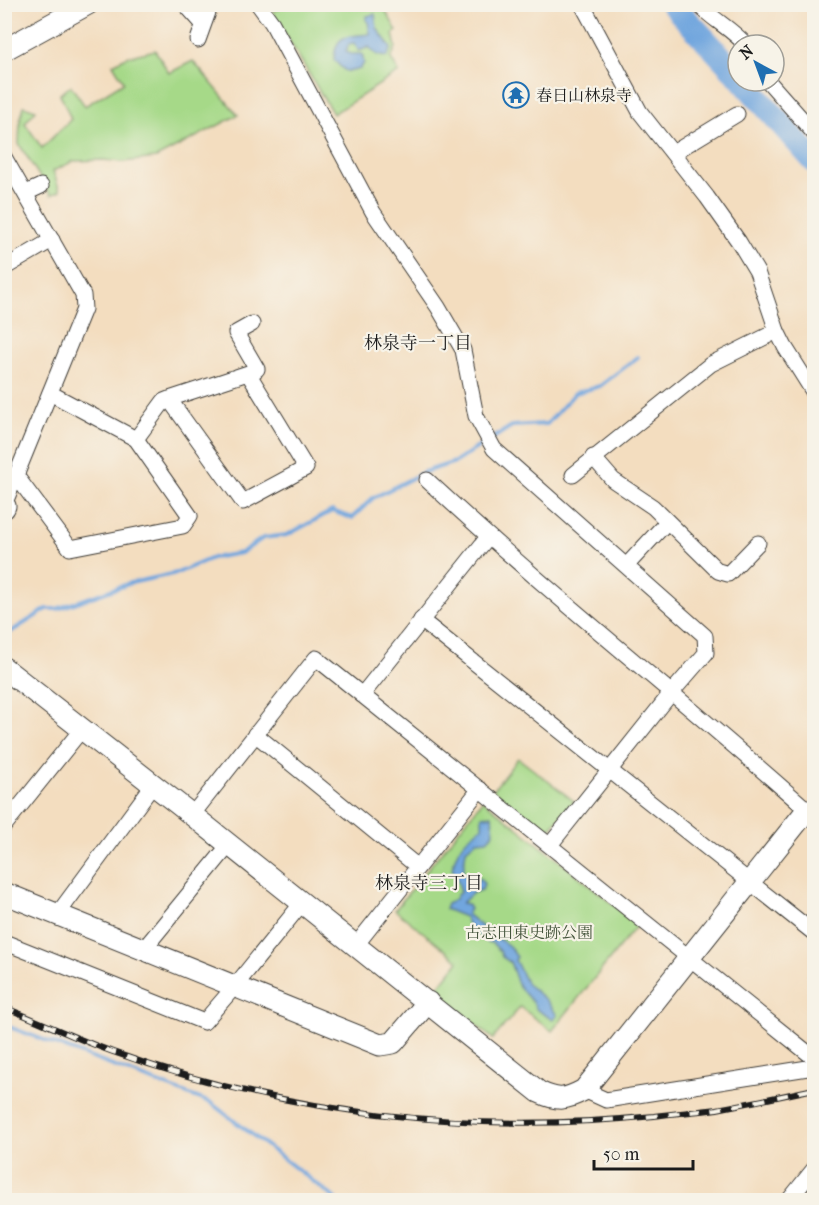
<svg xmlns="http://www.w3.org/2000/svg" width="819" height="1205" viewBox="0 0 819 1205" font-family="'IM FELL French Canon','Noto Serif JP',serif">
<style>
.green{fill:#a6d988;stroke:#617a52;stroke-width:1.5}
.water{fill:#71a6de;stroke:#46617d;stroke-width:1.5}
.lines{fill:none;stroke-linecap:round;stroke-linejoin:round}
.stream{stroke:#71a6de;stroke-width:4}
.river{stroke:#71a6de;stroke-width:24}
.street-casing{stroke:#3c3934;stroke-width:17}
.secondary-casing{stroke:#3c3934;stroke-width:23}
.street{stroke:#fff;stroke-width:15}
.secondary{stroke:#fff;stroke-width:21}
.rail-casing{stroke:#1c1c1c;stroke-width:6}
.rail{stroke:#f7f3e8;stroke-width:4;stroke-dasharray:11;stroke-linecap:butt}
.labels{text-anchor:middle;stroke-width:4.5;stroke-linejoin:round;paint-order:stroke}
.poi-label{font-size:16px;fill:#1c1c1c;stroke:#f7f3e8;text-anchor:start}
.park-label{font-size:16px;fill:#45553c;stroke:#f7f3e8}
.neighbourhood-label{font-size:18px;fill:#1c1c1c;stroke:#f7f3e8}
</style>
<rect width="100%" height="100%" fill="#f7f3e8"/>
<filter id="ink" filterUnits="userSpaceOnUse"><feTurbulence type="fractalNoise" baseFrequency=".0167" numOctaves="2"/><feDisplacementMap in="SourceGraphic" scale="12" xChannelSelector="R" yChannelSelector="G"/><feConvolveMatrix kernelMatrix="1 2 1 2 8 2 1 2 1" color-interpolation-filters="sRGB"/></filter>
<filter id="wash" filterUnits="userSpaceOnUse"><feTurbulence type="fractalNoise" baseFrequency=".008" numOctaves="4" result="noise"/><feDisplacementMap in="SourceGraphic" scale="24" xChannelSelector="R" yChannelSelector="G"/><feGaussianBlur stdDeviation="1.35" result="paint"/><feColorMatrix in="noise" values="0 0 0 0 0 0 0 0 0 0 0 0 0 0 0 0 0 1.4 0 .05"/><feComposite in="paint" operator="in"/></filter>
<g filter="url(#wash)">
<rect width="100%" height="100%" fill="#f3ddbf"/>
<g class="green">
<path d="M 286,5 L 389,5 L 384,8 L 397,31 L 393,34 L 396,47 L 391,59 L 399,72 L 333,114 L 272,12 Z"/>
<path d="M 155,50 L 169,73 L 193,61 L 238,115 L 156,158 L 123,162 L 103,160 L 74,161 L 53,171 L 60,191 L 51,195 L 19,144 L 20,120 L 24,106 L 36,110 L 25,123 L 42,148 L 71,119 L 60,94 L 71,86 L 85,106 L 124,82 L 113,64 L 126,57 Z"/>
<path d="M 518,758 L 574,801 L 551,828 L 544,830 L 493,790 Z"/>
<path d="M 483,800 L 638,924 L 552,1031 L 520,1007 L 493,1039 L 435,991 L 459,961 L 395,910 Z"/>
</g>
<g class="water">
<path d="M 375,14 L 377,28 L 391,48 L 387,57 C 378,56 374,54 369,47 L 359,51 L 354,43 L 349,44 L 346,51 L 350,54 L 362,54 L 364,63 L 360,69 C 344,74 345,71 334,60 C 335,32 349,37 370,34 L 368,22 L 366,20 L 367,16 Z"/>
<path d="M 492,815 L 494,833 L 487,840 L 477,841 L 466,850 L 463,872 L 470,882 L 474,883 L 480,878 L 484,884 L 482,890 L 474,892 L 462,903 L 467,904 L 470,909 L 467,914 L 486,930 L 488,929 L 492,931 L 492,934 L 509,946 L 517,957 L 515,960 L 527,984 L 546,1000 L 557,1015 L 553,1020 L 537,1010 L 533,1003 L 519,987 L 510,962 L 502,957 L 500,951 L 492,943 L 486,942 L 469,926 L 465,917 L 445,909 L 447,904 L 455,899 L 457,895 L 460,892 C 461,888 455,873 452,869 C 457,847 463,840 482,827 L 482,816 Z"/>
</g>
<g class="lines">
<g class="stream">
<path d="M 493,438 L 512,426 L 547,424 L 575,393 L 600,386 L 638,357"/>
<path d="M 4,636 L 47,609 L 57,609 L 131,583 L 177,573 L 212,558 L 241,553 L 263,538 L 287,535 L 332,511 L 352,518 L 373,498 L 424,472 L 455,462 L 486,442"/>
<path d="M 4,1025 L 211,1103 L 336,1199"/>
</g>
<g class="river">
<path d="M 672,4 L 738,75"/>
<path d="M 743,81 L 814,161"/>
</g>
</g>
</g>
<g filter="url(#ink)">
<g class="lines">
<g class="street-casing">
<g id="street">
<path d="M 185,4 L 203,24"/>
<path d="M 258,4 L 272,23 L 373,212 L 438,307 L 463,350 L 476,416 L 494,449 L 705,636 L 706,653 L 672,692 L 550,845"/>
<path d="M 582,4 L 640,112 L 707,197 L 739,242 L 757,272 L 777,331 L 785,347 L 814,393"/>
<path d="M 698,4 C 713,20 732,29 746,45"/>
<path d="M 198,40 L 211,4"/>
<path d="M 768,81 L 814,133"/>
<path d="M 673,153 L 737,114"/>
<path d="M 4,157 L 83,295 L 84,309 L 4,505"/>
<path d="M 26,193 L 41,186"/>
<path d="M 4,268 L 52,240"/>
<path d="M 250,375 L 257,369 L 236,333 L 252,324"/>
<path d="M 50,393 L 136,439 L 164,401 L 169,399 L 248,373 L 306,468 L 243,502 L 169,399"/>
<path d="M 593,457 L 613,480 L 653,507 L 718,571 L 728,574 L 758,543"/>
<path d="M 573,475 L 711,364 L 777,331"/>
<path d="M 17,477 L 70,548 L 183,526 L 190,516 L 136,439"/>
<path d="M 427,480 C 552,597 687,702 814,816"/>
<path d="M 627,565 L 667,522"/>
<path d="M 421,620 L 814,933"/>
<path d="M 362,695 L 488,537"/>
<path d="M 255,734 L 418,867"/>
<path d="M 192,815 L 316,658 L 814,1058"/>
<path d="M 4,826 L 82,729"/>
<path d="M 57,915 L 153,785"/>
<path d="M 4,942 L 204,1022 L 235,986 L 302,903"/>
<path d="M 356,945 L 480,789"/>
<path d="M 143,950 L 229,845"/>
<path d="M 584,1090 L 606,1100 L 814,1067"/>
<path d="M 789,1200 L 814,1169"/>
</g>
</g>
<g class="secondary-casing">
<g id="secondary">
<path d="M 4,50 L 88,4"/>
<path d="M 4,508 L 5,506"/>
<path d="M 4,668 L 192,815 L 539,1092 C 558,1101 565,1100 584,1090 L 807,810"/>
<path d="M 4,893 L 380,1045 L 393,1043 L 428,1002"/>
</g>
</g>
<use href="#street" class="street"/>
<use href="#secondary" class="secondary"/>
<g class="rail-casing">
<path id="rail" d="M 4,1007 C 41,1022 77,1039 113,1052 C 285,1114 472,1135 654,1116 C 675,1113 696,1112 717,1109 C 749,1103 782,1096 814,1089"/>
</g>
<use href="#rail" class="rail"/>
</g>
</g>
<defs>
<g id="temple-ring" transform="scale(1.35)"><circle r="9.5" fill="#f7f3e8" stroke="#1f6fb2" stroke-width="1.5"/><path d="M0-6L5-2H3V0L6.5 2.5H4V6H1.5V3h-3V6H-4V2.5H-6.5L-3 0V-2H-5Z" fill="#1f6fb2"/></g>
</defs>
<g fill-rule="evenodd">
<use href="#temple-ring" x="516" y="95"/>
</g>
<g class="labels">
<g class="poi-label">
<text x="536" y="101">春日山林泉寺</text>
</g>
<g class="park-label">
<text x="529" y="938">古志田東史跡公園</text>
</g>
<g class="neighbourhood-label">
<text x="418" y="349">林泉寺一丁目</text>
<text x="429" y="889">林泉寺三丁目</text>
</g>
</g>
<rect width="819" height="1205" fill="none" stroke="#f7f3e8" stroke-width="24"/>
<g transform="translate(756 63) rotate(319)"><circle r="28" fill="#f7f3e8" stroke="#9f9d96" stroke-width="1.5"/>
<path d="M0-4.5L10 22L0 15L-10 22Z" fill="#1f6fb2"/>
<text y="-9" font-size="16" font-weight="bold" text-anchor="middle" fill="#1c1c1c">N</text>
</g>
<path d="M594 1160v9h99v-9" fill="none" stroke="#1c1c1c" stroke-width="3"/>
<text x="603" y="1160" font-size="18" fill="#1c1c1c" stroke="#f7f3e8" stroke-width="4.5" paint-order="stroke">50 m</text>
</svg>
